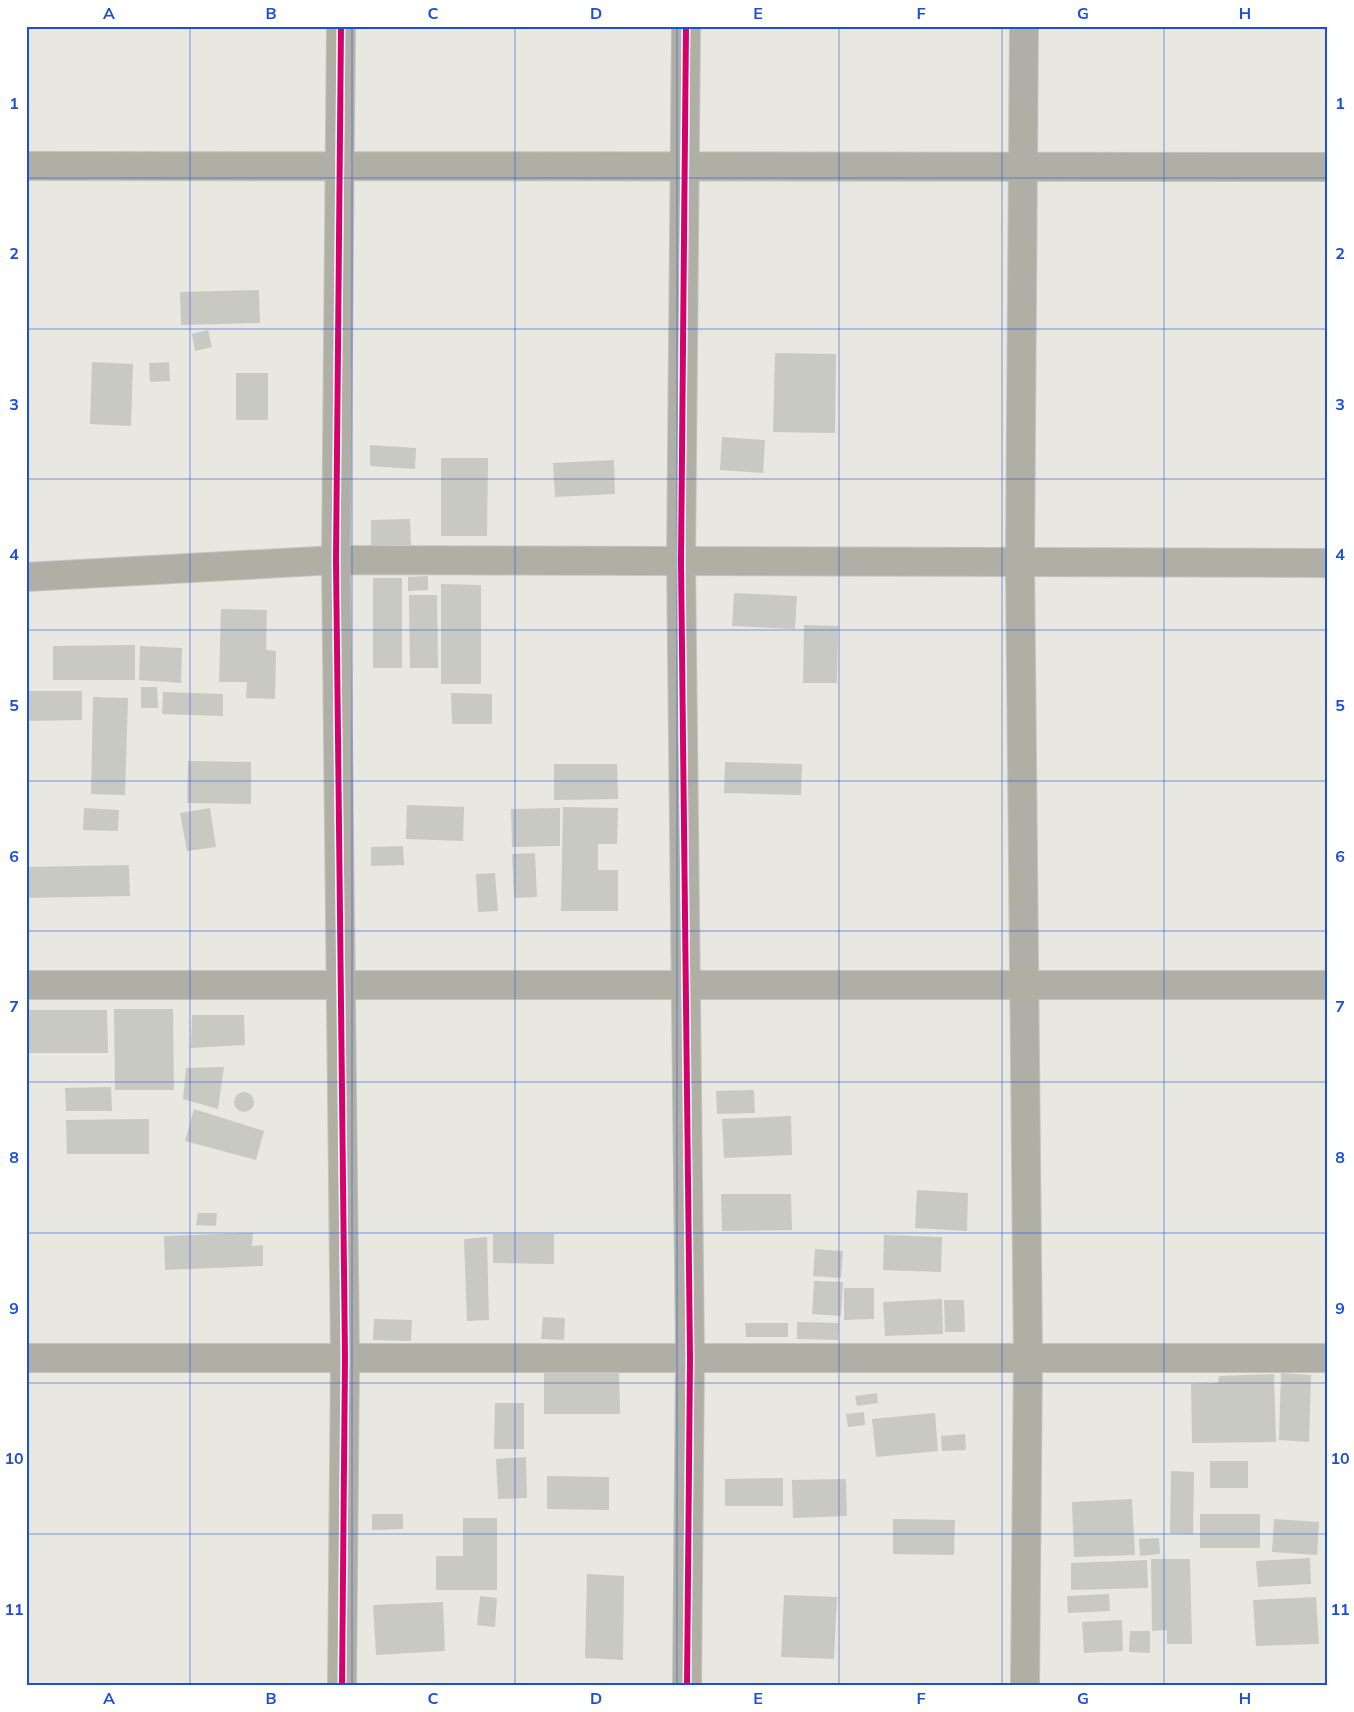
<svg xmlns="http://www.w3.org/2000/svg" width="1354" height="1712" viewBox="0 0 1354 1712" font-family="Mulish,sans-serif">
<style>
.building{fill:#c9c9c3}
.lines{fill:none;stroke-linecap:round;stroke-linejoin:round}
.street-casing{stroke:#c4c4bf;stroke-width:30}
.street{stroke:#afafa6;stroke-width:28}
.cycleway-casing{stroke:#fff;stroke-width:9}
.cycleway{stroke:#d6006c;stroke-width:6}
.grid{fill:none;stroke:#1d4ed8;stroke-width:1;stroke-opacity:0.55}
.neatline{fill:none;stroke:#1d4ed8;stroke-width:2}
.grid-label{font-size:16px;text-anchor:middle;font-weight:bold;fill:#1d4ed8}
</style>
<rect width="100%" height="100%" fill="#e8e7e0"/>
<g class="building">
<path d="M 259,290 L 260,323 L 181,325 L 180,292 Z"/>
<path d="M 208,330 L 212,347 L 195,351 L 192,334 Z"/>
<path d="M 775,353 L 836,354 L 835,433 L 773,432 Z"/>
<path d="M 92,362 L 133,364 L 131,426 L 90,424 Z"/>
<path d="M 169,362 L 170,381 L 150,382 L 149,363 Z"/>
<rect x="236" y="373" width="32" height="47"/>
<path d="M 722,437 L 765,440 L 763,473 L 720,470 Z"/>
<path d="M 370,445 L 416,448 L 415,469 L 370,466 Z"/>
<path d="M 441,458 L 488,458 L 487,536 L 441,536 Z"/>
<path d="M 614,460 L 615,494 L 555,497 L 553,463 Z"/>
<path d="M 410,519 L 411,545 L 371,545 L 371,520 Z"/>
<path d="M 428,576 L 428,590 L 408,591 L 408,577 Z"/>
<rect x="373" y="578" width="29" height="90"/>
<path d="M 441,584 L 481,585 L 481,684 L 441,684 Z"/>
<path d="M 734,593 L 797,596 L 795,629 L 732,626 Z"/>
<path d="M 409,595 L 437,595 L 438,668 L 410,668 Z"/>
<path d="M 221,609 L 267,610 L 266,650 L 276,651 L 275,699 L 246,698 L 247,682 L 219,682 Z"/>
<path d="M 804,625 L 838,626 L 837,683 L 803,683 Z"/>
<path d="M 135,645 L 135,680 L 53,680 L 53,646 Z"/>
<path d="M 140,646 L 182,648 L 181,683 L 139,680 Z"/>
<path d="M 141,687 L 157,687 L 158,708 L 141,708 Z"/>
<path d="M 26,691 L 82,691 L 82,720 L 26,721 Z"/>
<path d="M 163,692 L 223,694 L 223,716 L 162,714 Z"/>
<path d="M 451,693 L 492,694 L 492,724 L 452,724 Z"/>
<path d="M 93,697 L 128,698 L 125,795 L 91,794 Z"/>
<path d="M 188,761 L 251,762 L 251,804 L 187,803 Z"/>
<path d="M 725,762 L 802,764 L 801,795 L 724,793 Z"/>
<path d="M 554,764 L 617,764 L 618,799 L 554,800 Z"/>
<path d="M 407,805 L 464,807 L 463,841 L 406,839 Z"/>
<path d="M 563,807 L 618,808 L 617,844 L 598,844 L 598,870 L 618,870 L 618,911 L 561,911 Z"/>
<path d="M 84,808 L 119,810 L 118,831 L 83,830 Z"/>
<path d="M 210,808 L 216,847 L 187,851 L 180,813 Z"/>
<path d="M 560,808 L 560,846 L 512,847 L 511,809 Z"/>
<path d="M 403,846 L 404,865 L 371,866 L 371,847 Z"/>
<path d="M 535,853 L 537,897 L 514,898 L 512,854 Z"/>
<path d="M 129,865 L 130,896 L 26,898 L 26,867 Z"/>
<path d="M 495,873 L 498,911 L 478,912 L 476,874 Z"/>
<path d="M 114,1009 L 173,1009 L 174,1090 L 115,1090 Z"/>
<path d="M 26,1010 L 107,1010 L 108,1053 L 26,1053 Z"/>
<path d="M 192,1015 L 244,1015 L 245,1045 L 191,1048 Z"/>
<path d="M 224,1067 L 218,1109 L 183,1099 L 186,1068 Z"/>
<path d="M 111,1087 L 112,1111 L 66,1111 L 65,1088 Z"/>
<path d="M 754,1090 L 755,1113 L 717,1114 L 716,1091 Z"/>
<circle cx="244" cy="1102" r="10"/>
<path d="M 194,1109 L 264,1131 L 256,1160 L 185,1141 Z"/>
<path d="M 791,1116 L 792,1155 L 724,1158 L 722,1119 Z"/>
<path d="M 149,1119 L 149,1154 L 67,1154 L 66,1120 Z"/>
<path d="M 917,1190 L 968,1193 L 967,1231 L 915,1228 Z"/>
<path d="M 721,1194 L 791,1194 L 792,1230 L 722,1231 Z"/>
<path d="M 198,1213 L 217,1213 L 216,1226 L 196,1225 Z"/>
<path d="M 253,1233 L 252,1246 L 263,1245 L 263,1266 L 165,1270 L 164,1236 Z"/>
<path d="M 493,1234 L 554,1234 L 554,1264 L 493,1263 Z"/>
<path d="M 884,1235 L 942,1237 L 941,1272 L 883,1270 Z"/>
<path d="M 487,1237 L 489,1320 L 467,1321 L 464,1239 Z"/>
<path d="M 815,1249 L 843,1251 L 841,1278 L 813,1276 Z"/>
<path d="M 814,1281 L 843,1282 L 841,1316 L 812,1314 Z"/>
<path d="M 844,1288 L 874,1288 L 874,1319 L 844,1320 Z"/>
<path d="M 942,1299 L 943,1334 L 885,1336 L 883,1302 Z"/>
<path d="M 944,1300 L 964,1300 L 965,1332 L 945,1332 Z"/>
<path d="M 543,1317 L 565,1318 L 564,1340 L 541,1339 Z"/>
<path d="M 374,1319 L 412,1320 L 411,1341 L 373,1340 Z"/>
<path d="M 797,1322 L 839,1323 L 838,1340 L 797,1339 Z"/>
<path d="M 745,1323 L 788,1323 L 788,1337 L 746,1337 Z"/>
<path d="M 544,1371 L 619,1371 L 620,1414 L 544,1414 Z"/>
<path d="M 1281,1373 L 1311,1375 L 1309,1442 L 1279,1440 Z"/>
<path d="M 1274,1374 L 1276,1442 L 1192,1443 L 1191,1384 L 1218,1383 L 1219,1376 Z"/>
<path d="M 877,1393 L 878,1403 L 857,1406 L 855,1396 Z"/>
<path d="M 495,1403 L 524,1403 L 524,1449 L 494,1449 Z"/>
<path d="M 864,1412 L 865,1425 L 848,1427 L 846,1414 Z"/>
<path d="M 935,1413 L 938,1451 L 876,1457 L 872,1419 Z"/>
<path d="M 965,1434 L 966,1450 L 942,1451 L 941,1436 Z"/>
<path d="M 526,1457 L 527,1498 L 498,1499 L 496,1459 Z"/>
<rect x="1210" y="1461" width="38" height="27"/>
<path d="M 1171,1471 L 1194,1472 L 1193,1534 L 1170,1533 Z"/>
<path d="M 547,1476 L 609,1477 L 609,1510 L 547,1509 Z"/>
<path d="M 783,1478 L 783,1506 L 725,1506 L 725,1479 Z"/>
<path d="M 846,1479 L 847,1516 L 793,1518 L 792,1480 Z"/>
<path d="M 1132,1499 L 1135,1555 L 1074,1557 L 1072,1502 Z"/>
<path d="M 372,1514 L 403,1514 L 403,1529 L 372,1530 Z"/>
<rect x="1200" y="1514" width="60" height="34"/>
<path d="M 463,1518 L 497,1518 L 497,1590 L 436,1590 L 436,1556 L 463,1556 Z"/>
<path d="M 893,1519 L 955,1520 L 954,1555 L 893,1554 Z"/>
<path d="M 1274,1519 L 1319,1522 L 1317,1555 L 1272,1552 Z"/>
<path d="M 1159,1538 L 1160,1554 L 1140,1556 L 1139,1539 Z"/>
<path d="M 1310,1558 L 1311,1584 L 1258,1587 L 1256,1561 Z"/>
<path d="M 1151,1559 L 1190,1559 L 1192,1644 L 1167,1644 L 1167,1630 L 1152,1631 Z"/>
<path d="M 1147,1560 L 1148,1588 L 1071,1590 L 1071,1563 Z"/>
<path d="M 587,1574 L 624,1576 L 623,1660 L 585,1658 Z"/>
<path d="M 1109,1594 L 1110,1611 L 1068,1613 L 1067,1596 Z"/>
<path d="M 784,1595 L 837,1597 L 834,1659 L 781,1657 Z"/>
<path d="M 480,1596 L 497,1598 L 495,1627 L 477,1625 Z"/>
<path d="M 1316,1597 L 1319,1644 L 1256,1646 L 1253,1600 Z"/>
<path d="M 443,1602 L 445,1651 L 376,1655 L 373,1605 Z"/>
<path d="M 1122,1620 L 1123,1651 L 1084,1653 L 1082,1622 Z"/>
<path d="M 1130,1631 L 1150,1631 L 1150,1653 L 1129,1652 Z"/>
</g>
<g class="lines">
<g class="street-casing">
<g id="street">
<path d="M 341,26 L 336,560 L 345,1358 L 342,1686"/>
<path d="M 686,26 L 681,561 L 690,1358 L 687,1686"/>
<path d="M 1024,26 L 1020,562 L 1028,1358 L 1025,1686"/>
<path d="M 26,166 L 1328,167"/>
<path d="M 26,577 L 336,560 L 1328,563"/>
<path d="M 26,985 L 1328,985"/>
<path d="M 26,1358 L 1328,1358"/>
</g>
</g>
<use href="#street" class="street"/>
<g class="cycleway-casing">
<g id="cycleway">
<path d="M 341,26 L 336,560 L 345,1358 L 342,1686"/>
<path d="M 686,26 L 681,561 L 690,1358 L 687,1686"/>
</g>
</g>
<use href="#cycleway" class="cycleway"/>
</g>
<path class="grid" d="M 190,26 L 190,1686M 352,26 L 352,1686M 515,26 L 515,1686M 677,26 L 677,1686M 839,26 L 839,1686M 1002,26 L 1002,1686M 1164,26 L 1164,1686M 26,178 L 1328,178M 26,329 L 1328,329M 26,479 L 1328,479M 26,630 L 1328,630M 26,781 L 1328,781M 26,931 L 1328,931M 26,1082 L 1328,1082M 26,1233 L 1328,1233M 26,1383 L 1328,1383M 26,1534 L 1328,1534"/>
<rect width="1354" height="1712" fill="none" stroke="#ffffff" stroke-width="55"/>
<rect x="28" y="28" width="1298" height="1656" class="neatline"/>
<g class="grid-label">
<text x="109" y="19">A</text>
<text x="271" y="19">B</text>
<text x="433" y="19">C</text>
<text x="596" y="19">D</text>
<text x="758" y="19">E</text>
<text x="921" y="19">F</text>
<text x="1083" y="19">G</text>
<text x="1245" y="19">H</text>
<text x="14" y="109">1</text>
<text x="1340" y="109">1</text>
<text x="14" y="259">2</text>
<text x="1340" y="259">2</text>
<text x="14" y="410">3</text>
<text x="1340" y="410">3</text>
<text x="14" y="560">4</text>
<text x="1340" y="560">4</text>
<text x="14" y="711">5</text>
<text x="1340" y="711">5</text>
<text x="14" y="862">6</text>
<text x="1340" y="862">6</text>
<text x="14" y="1012">7</text>
<text x="1340" y="1012">7</text>
<text x="14" y="1163">8</text>
<text x="1340" y="1163">8</text>
<text x="14" y="1314">9</text>
<text x="1340" y="1314">9</text>
<text x="14" y="1464">10</text>
<text x="1340" y="1464">10</text>
<text x="14" y="1615">11</text>
<text x="1340" y="1615">11</text>
<text x="109" y="1704">A</text>
<text x="271" y="1704">B</text>
<text x="433" y="1704">C</text>
<text x="596" y="1704">D</text>
<text x="758" y="1704">E</text>
<text x="921" y="1704">F</text>
<text x="1083" y="1704">G</text>
<text x="1245" y="1704">H</text>
</g>
</svg>
